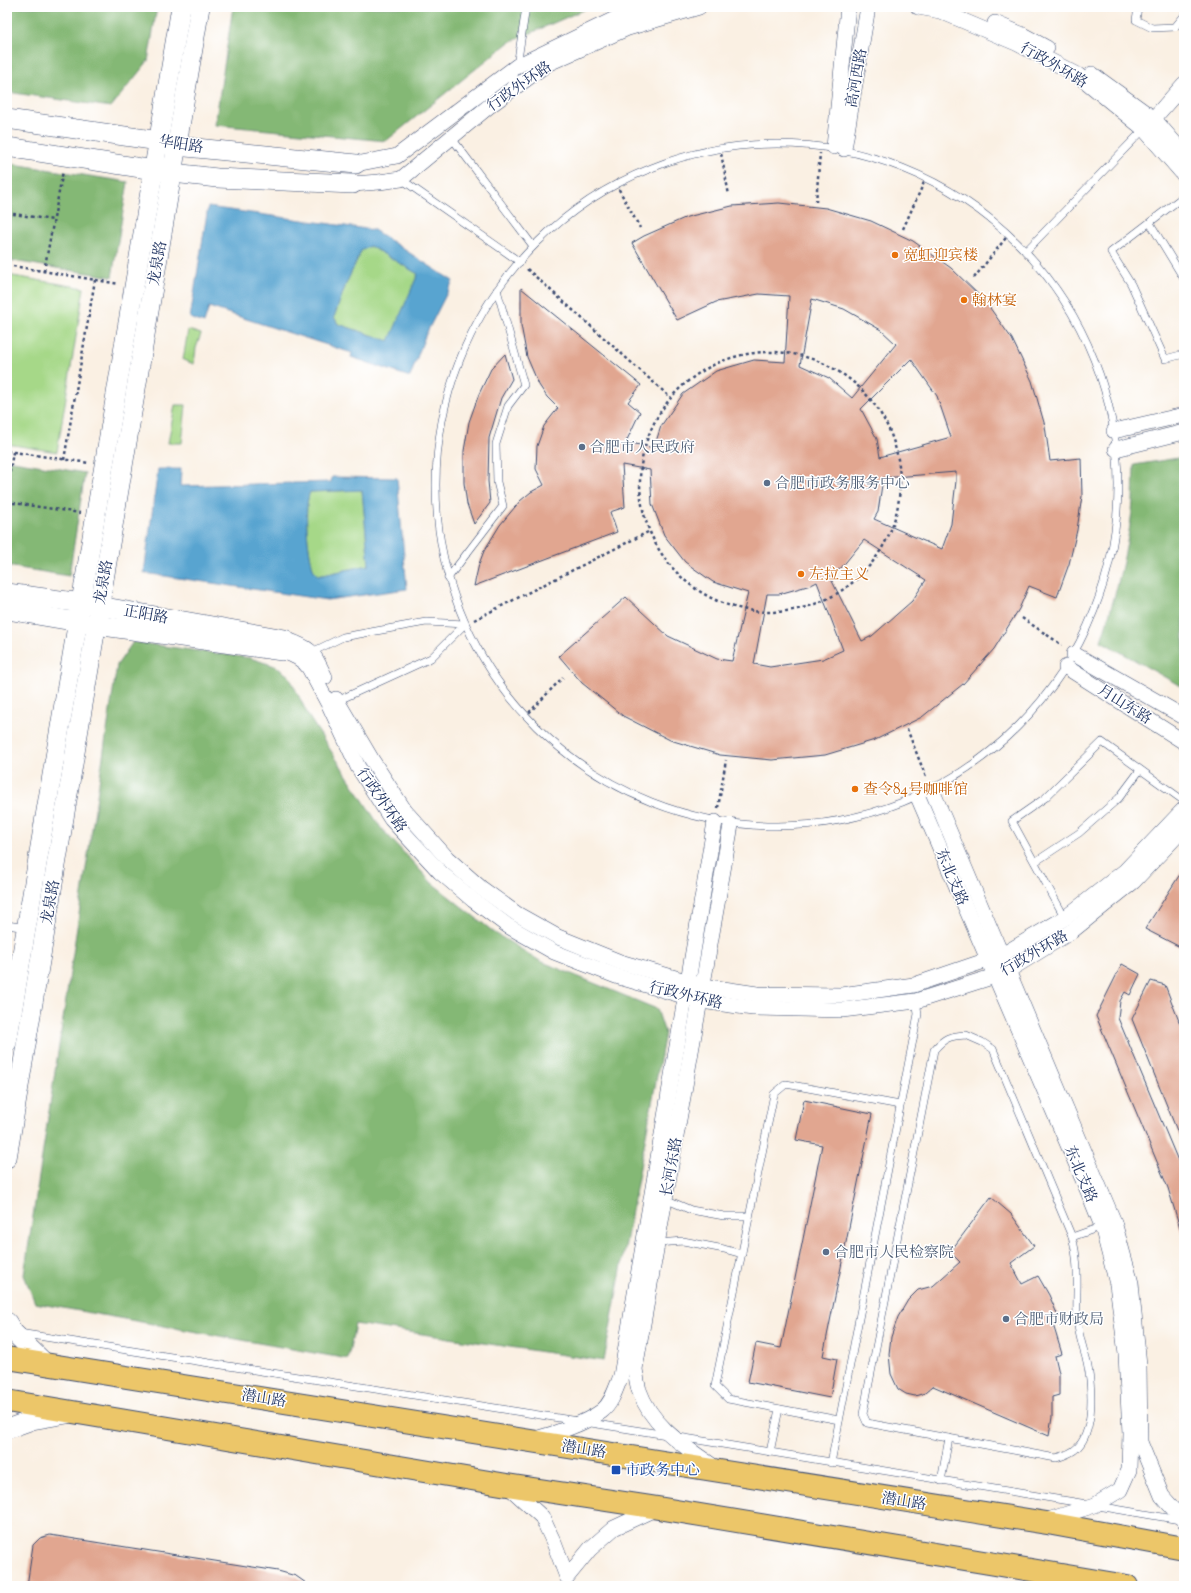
<svg xmlns="http://www.w3.org/2000/svg" width="1191" height="1593" viewBox="0 0 1191 1593" font-family="'Sorts Mill Goudy','Noto Serif SC',serif">
<style>
.green{fill:#a6d888;stroke:#608473}
.forest{fill:#84b874;stroke:#507469}
.water{fill:#58a4d0;stroke:#3a6a97;fill-rule:evenodd}
.building{fill:#e1a690;fill-rule:evenodd}
.lines{fill:none;stroke-linecap:round;stroke-linejoin:round}
.service-casing{stroke:#3c4c72;stroke-width:8}
.minor-casing{stroke:#3c4c72;stroke-width:16}
.tertiary-casing{stroke:#3c4c72;stroke-width:20}
.primary-casing{stroke:#3c4c72;stroke-width:24}
.path{stroke:#3c4c72;stroke-width:2.5;stroke-dasharray:3 3;stroke-linecap:butt}
.service{stroke:#fff;stroke-width:7}
.minor{stroke:#fff;stroke-width:15}
.tertiary{stroke:#fff;stroke-width:19}
.primary{stroke:#ecc669;stroke-width:22}
.food-dot{fill:#e8710a;stroke:#fff;stroke-width:1.5}
.service-dot{fill:#5c6f8a;stroke:#fff;stroke-width:1.5}
.transit-dot{fill:#1a4fb4;stroke:#fff;stroke-width:1.5}
.labels{text-anchor:middle;stroke-width:3;stroke-linejoin:round;paint-order:stroke}
.street-label{font-size:15px;fill:#1b2f5e;stroke:#fff}
.food-label{font-size:15px;fill:#c56008;stroke:#fff;text-anchor:start}
.service-label{font-size:15px;fill:#4e5e75;stroke:#fff;text-anchor:start}
.transit-label{font-size:15px;fill:#164399;stroke:#fff;text-anchor:start}
</style>
<rect width="100%" height="100%" fill="#fff"/>
<filter id="ink" filterUnits="userSpaceOnUse"><feTurbulence type="fractalNoise" baseFrequency=".025" numOctaves="2"/><feDisplacementMap in="SourceGraphic" scale="8" xChannelSelector="R" yChannelSelector="G"/><feConvolveMatrix kernelMatrix="1 2 1 2 8 2 1 2 1" color-interpolation-filters="sRGB"/></filter>
<filter id="wash" filterUnits="userSpaceOnUse"><feTurbulence type="fractalNoise" baseFrequency=".012" numOctaves="4" result="noise"/><feDisplacementMap in="SourceGraphic" scale="16" xChannelSelector="R" yChannelSelector="G"/><feGaussianBlur stdDeviation="0.9" result="paint"/><feColorMatrix in="noise" values="0 0 0 0 0 0 0 0 0 0 0 0 0 0 0 0 0 1.4 0 .05"/><feComposite in="paint" operator="in"/></filter>
<g filter="url(#wash)">
<rect width="100%" height="100%" fill="#faf0e3"/>
<g class="green">
<path d="M 370,246 L 418,274 L 390,341 L 338,324 L 334,317 L 346,284 L 361,251 Z"/>
<path d="M 7,275 L 84,288 L 57,452 L 7,444 Z"/>
<path d="M 188,330 L 201,334 L 196,348 L 194,364 L 183,360 Z"/>
<path d="M 175,405 L 186,405 L 182,443 L 168,443 Z"/>
<path d="M 362,490 L 369,565 L 318,576 C 316,573 313,571 313,568 C 308,552 303,506 310,492 Z"/>
</g>
<g class="forest">
<path d="M 7,7 L 157,7 L 148,61 L 111,107 L 7,92 Z"/>
<path d="M 233,7 L 590,7 L 508,43 L 386,141 L 215,125 Z"/>
<path d="M 7,163 L 128,182 L 112,277 L 7,260 Z"/>
<path d="M 1184,457 L 1184,688 L 1101,641 C 1115,598 1126,556 1132,512 C 1134,496 1133,481 1134,465 Z"/>
<path d="M 7,460 L 85,473 L 69,576 L 7,566 Z"/>
<path d="M 133,642 L 250,658 L 275,666 L 289,676 L 309,717 L 381,828 L 432,883 L 495,933 L 540,961 L 657,1009 L 665,1033 L 604,1361 L 355,1324 L 348,1359 L 35,1303 L 24,1275 L 117,665 Z"/>
</g>
<g class="water">
<path d="M 208,207 L 374,230 L 453,281 L 425,336 L 410,377 L 351,357 L 352,353 L 209,307 L 204,323 L 190,318 ZM 370,246 L 418,274 L 389,341 L 338,324 L 334,317 L 346,284 L 361,251 Z"/>
<path d="M 158,469 L 181,469 L 180,486 L 331,482 L 332,477 L 397,478 L 407,589 L 327,600 L 144,573 ZM 362,490 L 369,565 L 318,576 C 316,573 313,570 313,568 C 308,552 303,506 310,492 Z"/>
</g>
<g id="blocks">
<g class="building">
<path d="M 779,203 L 826,208 L 871,221 L 913,241 L 951,268 L 985,301 L 1012,339 L 1032,381 L 1045,426 L 1050,461 L 1081,458 L 1082,496 L 1077,530 L 1069,564 L 1057,597 L 1029,586 L 1019,609 L 994,649 L 963,684 L 922,717 L 875,740 L 825,755 L 772,760 L 720,755 L 670,740 L 623,716 L 582,683 L 559,656 L 626,597 L 668,636 L 717,659 L 732,661 L 748,593 L 713,582 L 685,562 L 664,535 L 652,504 L 650,470 L 622,465 L 625,507 L 610,512 L 617,532 L 474,586 L 479,564 L 484,551 L 500,525 L 520,501 L 531,492 L 544,485 L 536,469 L 537,446 L 544,426 L 558,408 L 547,397 L 539,385 L 527,357 L 521,325 L 521,288 L 641,385 L 628,402 L 640,412 L 626,442 L 654,448 L 661,426 L 683,394 L 716,371 L 754,360 L 785,362 L 789,296 L 759,294 L 716,302 L 677,320 L 632,243 L 644,236 L 687,217 L 732,206 ZM 812,299 L 844,309 L 881,330 L 896,344 L 852,398 L 829,378 L 800,365 ZM 911,359 L 937,396 L 951,437 L 880,457 L 877,439 L 861,409 ZM 956,472 L 956,481 L 951,524 L 942,549 L 874,519 L 878,512 L 883,478 ZM 864,540 L 926,580 L 912,601 L 872,636 L 862,641 L 829,575 L 841,568 ZM 817,582 L 843,650 L 823,659 L 770,667 L 754,664 L 767,594 L 779,594 L 811,585 Z"/>
<path d="M 505,354 L 512,379 L 501,398 L 489,438 L 488,481 L 490,503 L 474,524 L 467,504 L 464,483 L 464,451 L 469,422 L 479,394 L 491,369 Z"/>
<path d="M 1184,868 L 1184,949 L 1145,929 Z"/>
<path d="M 1122,964 L 1140,974 L 1130,995 L 1125,992 L 1120,1001 L 1118,1018 L 1184,1175 L 1184,1241 L 1168,1188 L 1096,1016 Z"/>
<path d="M 1151,981 L 1165,985 L 1184,1034 L 1184,1148 L 1132,1019 Z"/>
<path d="M 804,1100 L 872,1114 L 823,1356 L 837,1359 L 830,1398 L 748,1382 L 756,1343 L 781,1348 L 822,1145 L 796,1140 Z"/>
<path d="M 991,1197 L 1011,1214 L 1034,1246 L 1011,1263 L 1022,1284 L 1038,1276 L 1049,1295 L 1058,1316 L 1052,1321 L 1062,1354 L 1055,1356 L 1059,1373 L 1059,1395 L 1052,1397 L 1052,1417 L 1049,1436 L 933,1386 L 925,1393 L 915,1396 L 906,1394 L 898,1389 L 891,1374 L 889,1354 L 891,1337 L 898,1317 L 908,1300 L 918,1290 L 933,1286 L 960,1262 L 950,1252 Z"/>
<path d="M 50,1535 L 278,1571 L 296,1576 L 306,1583 L 307,1586 L 27,1586 L 33,1545 L 40,1538 Z"/>
</g>
</g>
</g>
<g filter="url(#ink)">
<use href="#blocks" fill-opacity="0" stroke="#3c4c72" stroke-width="1"/>
<g class="lines">
<g class="service-casing">
<g id="service">
<path d="M 1138,7 L 1136,20 L 1152,28 L 1175,27 L 1184,16"/>
<path d="M 510,89 L 517,66 L 526,7"/>
<path d="M 451,137 L 533,246"/>
<circle cx="777" cy="485" r="341"/>
<path d="M 401,179 L 520,262"/>
<path d="M 1184,196 L 1111,252 L 1131,284 L 1165,359 L 1184,354"/>
<path d="M 1150,223 L 1184,279"/>
<path d="M 1026,251 L 1144,129"/>
<path d="M 448,578 L 503,506 L 497,482 L 496,444 L 508,406 L 524,385 L 497,290"/>
<path d="M 312,652 L 343,637 L 426,622 L 465,624 L 431,658 L 337,701"/>
<path d="M 1035,862 L 1079,833 L 1119,798 L 1140,770"/>
<path d="M 1065,918 L 1012,821 L 1045,798 L 1102,742 L 1184,801"/>
<path d="M 7,925 L 27,928"/>
<path d="M 966,1035 L 982,1042 L 993,1049 L 1072,1237 C 1080,1264 1076,1290 1077,1318 C 1078,1334 1083,1347 1087,1362 C 1092,1385 1095,1429 1078,1447 C 1072,1453 1064,1456 1056,1458 L 867,1423 L 863,1414 L 934,1050 C 945,1037 950,1036 966,1035 Z"/>
<path d="M 665,1199 L 691,1210 L 724,1216 L 749,1216"/>
<path d="M 1072,1237 L 1103,1226"/>
<path d="M 658,1243 L 683,1241 L 724,1249 L 742,1254"/>
<path d="M 19,1333 L 667,1435"/>
<path d="M 839,1420 L 728,1399 L 715,1386 L 774,1094 L 786,1084 L 900,1105"/>
<path d="M 679,1437 L 1087,1504"/>
<path d="M 770,1452 L 779,1409"/>
<path d="M 831,1463 L 918,1014 L 916,1000"/>
<path d="M 941,1481 L 949,1438"/>
<path d="M 1098,1506 L 1180,1520"/>
</g>
</g>
<g class="minor-casing">
<g id="minor">
<path d="M 918,7 L 940,11 L 1016,43 L 1078,75 L 1144,129 L 1184,175"/>
<path d="M 995,23 L 1023,35 L 1047,48"/>
<path d="M 1092,74 L 1154,119 L 1184,154"/>
<path d="M 1148,125 L 1184,84"/>
<path d="M 834,147 L 848,7"/>
<path d="M 844,149 L 868,7"/>
<path d="M 356,164 L 397,156 L 517,66 L 623,15 L 650,7"/>
<path d="M 353,184 L 379,182 L 401,179 L 488,107 L 547,64 L 628,28 L 699,7"/>
<path d="M 1114,431 L 1184,415"/>
<path d="M 1116,449 L 1184,432"/>
<path d="M 285,639 C 313,649 312,651 325,677"/>
<path d="M 282,651 C 293,655 302,658 309,668 L 330,707 L 358,767 L 391,819 L 440,872 L 473,900 L 508,926 L 554,952 L 616,976 L 701,1001 L 753,1008 L 842,1010 L 916,1001 L 995,976 L 1009,970 L 1072,931 L 1133,882 L 1184,828"/>
<path d="M 1074,654 L 1184,717"/>
<path d="M 1066,667 L 1184,742"/>
<path d="M 336,699 L 372,760 L 405,811 L 447,858 L 481,888 L 517,914 L 558,937 L 620,962 L 703,986 L 757,994 L 841,995 L 914,985 L 1002,955 L 1065,918 L 1125,871 L 1184,809"/>
<path d="M 932,790 L 1114,1222 L 1131,1283 L 1139,1365 L 1140,1442 L 1162,1496 L 1184,1521"/>
<path d="M 918,797 L 1087,1189 L 1102,1226 L 1117,1284 L 1126,1354 L 1130,1433 L 1129,1470 L 1120,1490 L 1095,1505 L 1045,1521"/>
<path d="M 535,1439 C 554,1434 586,1423 602,1411 C 612,1403 616,1388 621,1376 L 715,822"/>
<path d="M 717,1469 C 686,1447 652,1428 639,1390 C 637,1383 636,1375 635,1369 L 731,825"/>
<path d="M 507,1485 L 542,1517 L 554,1543 L 567,1577 L 590,1549 L 614,1528 L 657,1508"/>
</g>
</g>
<g class="tertiary-casing">
<g id="tertiary">
<path d="M 7,119 L 159,141 L 176,146 L 356,164"/>
<path d="M 7,147 L 173,173 L 217,178 L 353,184"/>
<path d="M 7,593 L 82,603 L 285,639"/>
<path d="M 7,610 L 96,625 L 282,651"/>
<path d="M 7,1043 L 181,7"/>
<path d="M 7,1158 L 200,7"/>
<path d="M 7,1322 L 13,1332 L 46,1364"/>
<path d="M 7,1429 L 32,1420 L 67,1414"/>
</g>
</g>
<g class="primary-casing">
<g id="primary">
<path d="M 7,1358 L 1053,1524 L 1184,1548"/>
<path d="M 7,1401 L 507,1485 L 658,1508 L 1127,1586"/>
</g>
</g>
<g class="path">
<path d="M 720,148 L 729,195"/>
<path d="M 616,184 L 640,228"/>
<path d="M 816,202 L 820,153"/>
<path d="M 7,213 L 53,220"/>
<path d="M 903,229 L 926,178"/>
<path d="M 7,265 L 119,284"/>
<path d="M 527,269 L 671,398"/>
<path d="M 44,271 L 63,171"/>
<path d="M 974,278 L 1009,234"/>
<circle cx="770" cy="482" r="130"/>
<path d="M 7,451 L 89,463"/>
<path d="M 64,460 L 95,280"/>
<path d="M 7,490 L 13,452"/>
<path d="M 7,502 L 80,513"/>
<path d="M 1022,618 L 1062,645"/>
<path d="M 474,620 L 650,531"/>
<path d="M 525,717 L 563,677"/>
<path d="M 907,729 L 926,777"/>
<path d="M 718,808 L 726,760"/>
</g>
<use href="#service" class="service"/>
<use href="#minor" class="minor"/>
<use href="#tertiary" class="tertiary"/>
<use href="#primary" class="primary"/>
</g>
</g>
<g class="food-dot">
<circle cx="895" cy="255" r="4"/>
<circle cx="964" cy="300" r="4"/>
<circle cx="801" cy="574" r="4"/>
<circle cx="855" cy="789" r="4"/>
</g>
<g class="service-dot">
<circle cx="582" cy="447" r="4"/>
<circle cx="767" cy="483" r="4"/>
<circle cx="826" cy="1252" r="4"/>
<circle cx="1006" cy="1319" r="4"/>
</g>
<rect class="transit-dot" x="611" y="1465" width="10" height="10" rx="2"/>
<g class="labels">
<g class="street-label">
<text transform="translate(1054 65) rotate(30)" y="5">行政外环路</text>
<text transform="translate(856 78) rotate(-80)" y="5">高河西路</text>
<text transform="translate(519 86) rotate(-35)" y="5">行政外环路</text>
<text transform="translate(181 144) rotate(9)" y="5">华阳路</text>
<text transform="translate(157 263) rotate(-80)" y="5">龙泉路</text>
<text transform="translate(103 582) rotate(-80)" y="5">龙泉路</text>
<text transform="translate(146 614) rotate(10)" y="5">正阳路</text>
<text transform="translate(1125 704) rotate(32)" y="5">月山东路</text>
<text transform="translate(382 800) rotate(55)" y="5">行政外环路</text>
<text transform="translate(952 877) rotate(67)" y="5">东北支路</text>
<text transform="translate(50 902) rotate(-80)" y="5">龙泉路</text>
<text transform="translate(1034 953) rotate(-30)" y="5">行政外环路</text>
<text transform="translate(686 995) rotate(13)" y="5">行政外环路</text>
<text transform="translate(671 1167) rotate(-80)" y="5">长河东路</text>
<text transform="translate(1081 1174) rotate(67)" y="5">东北支路</text>
<text transform="translate(264 1398) rotate(9)" y="5">潜山路</text>
<text transform="translate(584 1449) rotate(9)" y="5">潜山路</text>
<text transform="translate(904 1501) rotate(9)" y="5">潜山路</text>
</g>
<g class="food-label">
<text x="903" y="260">宽虹迎宾楼</text>
<text x="972" y="305">翰林宴</text>
<text x="809" y="579">左拉主义</text>
<text x="863" y="794">查令84号咖啡馆</text>
</g>
<g class="service-label">
<text x="590" y="452">合肥市人民政府</text>
<text x="775" y="488">合肥市政务服务中心</text>
<text x="834" y="1257">合肥市人民检察院</text>
<text x="1014" y="1324">合肥市财政局</text>
</g>
<g class="transit-label">
<text x="625" y="1475">市政务中心</text>
</g>
</g>
<rect width="1191" height="1593" fill="none" stroke="#fff" stroke-width="24"/>
</svg>
